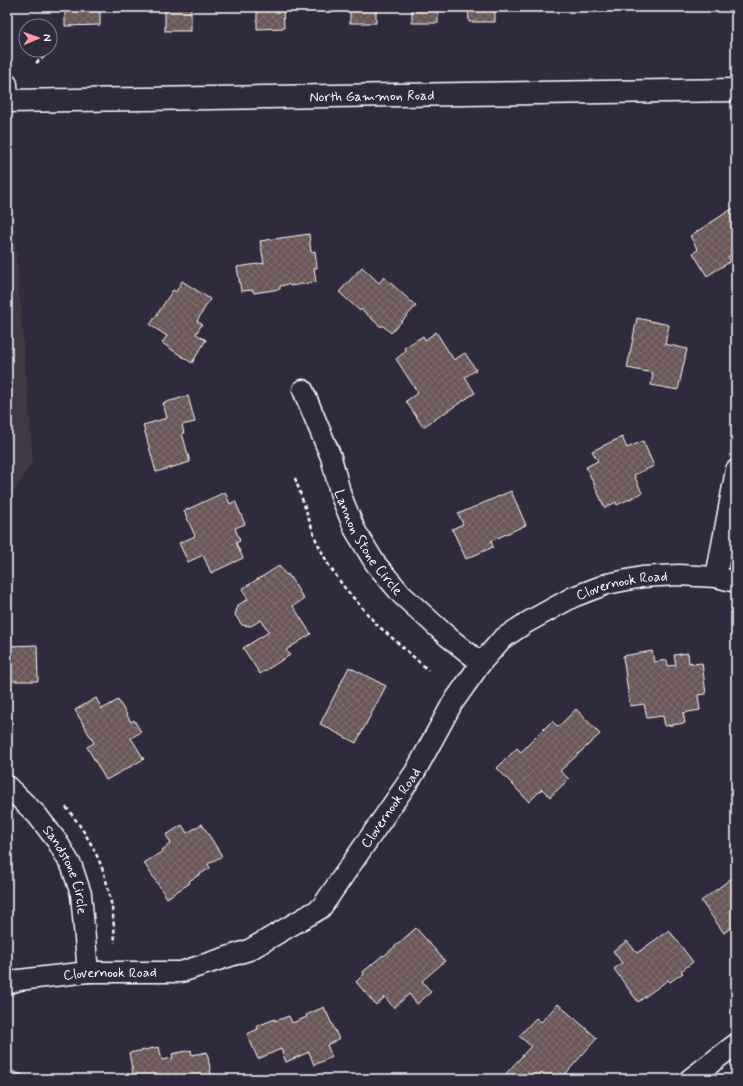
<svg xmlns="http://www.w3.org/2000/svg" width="743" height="1086" viewBox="0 0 743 1086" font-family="Mynerve,sans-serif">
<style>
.built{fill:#413745}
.building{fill:url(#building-cross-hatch);stroke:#fff}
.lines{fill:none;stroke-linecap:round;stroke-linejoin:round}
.minor-casing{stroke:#fff;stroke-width:23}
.secondary-casing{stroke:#fff;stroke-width:25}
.path{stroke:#fff;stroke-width:2.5;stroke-dasharray:4 3;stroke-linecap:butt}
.minor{stroke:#2f2a3d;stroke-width:20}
.secondary{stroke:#2f2a3d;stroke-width:22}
.labels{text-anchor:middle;stroke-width:3;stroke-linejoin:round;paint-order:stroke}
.street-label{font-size:14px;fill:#fff;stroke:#2f2a3d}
</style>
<defs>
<pattern id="building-cross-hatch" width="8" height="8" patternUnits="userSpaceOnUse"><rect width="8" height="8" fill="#6a5658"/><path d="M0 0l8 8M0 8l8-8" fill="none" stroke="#806f71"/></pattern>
</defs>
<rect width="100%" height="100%" fill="#2f2a3d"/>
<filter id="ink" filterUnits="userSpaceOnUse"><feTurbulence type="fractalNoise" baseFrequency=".025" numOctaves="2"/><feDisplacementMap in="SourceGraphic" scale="8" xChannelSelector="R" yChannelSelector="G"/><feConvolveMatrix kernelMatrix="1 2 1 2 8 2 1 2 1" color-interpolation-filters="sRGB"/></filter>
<g filter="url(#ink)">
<path class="built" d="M 7,137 L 33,461 L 7,503 Z"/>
<g class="building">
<path d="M 65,7 L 100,7 L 100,25 L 65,26 Z"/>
<rect x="165" y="7" width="26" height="24"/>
<path d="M 257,7 L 283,7 L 284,28 L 257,29 Z"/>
<rect x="350" y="7" width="26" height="16"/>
<rect x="412" y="7" width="26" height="16"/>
<path d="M 468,7 L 495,7 L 495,22 L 469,22 Z"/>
<path d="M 735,207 L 736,252 L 728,257 L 731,261 L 707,276 L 693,253 L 698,250 L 690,236 Z"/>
<path d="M 309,234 L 311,252 L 315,251 L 317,268 L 314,268 L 316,282 L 290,286 L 289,284 L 280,286 L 280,289 L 254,293 L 253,290 L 241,291 L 237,267 L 264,263 L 260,241 Z"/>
<path d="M 362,267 L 379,283 L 384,277 L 416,306 L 391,333 L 382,325 L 381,327 L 361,309 L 360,311 L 339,292 Z"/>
<path d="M 182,281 L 210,299 L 197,321 L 202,324 L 196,334 L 206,340 L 192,363 L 162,343 L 167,336 L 150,325 L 173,290 L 176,292 Z"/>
<path d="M 637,318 L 669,325 L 665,344 L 687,349 L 678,390 L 651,385 L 653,373 L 627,368 Z"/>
<path d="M 436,332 L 454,360 L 465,353 L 476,370 L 465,377 L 475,393 L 423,427 L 406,401 L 418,393 L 396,359 L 406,351 L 404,348 L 423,336 L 425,340 Z"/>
<path d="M 188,396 L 195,422 L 182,425 L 184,433 L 182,433 L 190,462 L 156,472 L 143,425 L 167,418 L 163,403 Z"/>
<path d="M 622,437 L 627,448 L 643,441 L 654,466 L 634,475 L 642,493 L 617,505 L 616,502 L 605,508 L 586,467 L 598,461 L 592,451 Z"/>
<path d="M 511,491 L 526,525 L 491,541 L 493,547 L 466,559 L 452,529 L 463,524 L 458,514 Z"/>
<path d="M 225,492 L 230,504 L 235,501 L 245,524 L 235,528 L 240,541 L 236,543 L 243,558 L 211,573 L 203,555 L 188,562 L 179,543 L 195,536 L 184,511 Z"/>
<path d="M 279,566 L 286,575 L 288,574 L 304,599 L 293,606 L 311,634 L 286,650 L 290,655 L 260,674 L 243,648 L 269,632 L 261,620 L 251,626 L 242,625 L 235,615 L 238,605 L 248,599 L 242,589 Z"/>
<path d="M 37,645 L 38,681 L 7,681 L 7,646 Z"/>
<path d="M 652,651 L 654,662 L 667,660 L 668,666 L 676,665 L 674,655 L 688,653 L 689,663 L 692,662 L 692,664 L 702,663 L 706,694 L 698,695 L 700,710 L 683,713 L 685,723 L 665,726 L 663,716 L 647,718 L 644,704 L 630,706 L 623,656 Z"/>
<path d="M 349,667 L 386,686 L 356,743 L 320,724 Z"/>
<path d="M 96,698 L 102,709 L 118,700 L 131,722 L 134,720 L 141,732 L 131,738 L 144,759 L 106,780 L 87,747 L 94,743 L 75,710 Z"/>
<path d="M 576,709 L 600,734 L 560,771 L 569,779 L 550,797 L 542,789 L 529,802 L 497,768 L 517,748 L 521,752 L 552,721 L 558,727 Z"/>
<path d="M 202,824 L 222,856 L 208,864 L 210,868 L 189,881 L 190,883 L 167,898 L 144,863 L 163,851 L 162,850 L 171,843 L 166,835 L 182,825 L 187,833 Z"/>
<path d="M 736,875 L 736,924 L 724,933 L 701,901 Z"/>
<path d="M 416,928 L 445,961 L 422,981 L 431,992 L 417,1004 L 409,994 L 394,1008 L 385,997 L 376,1005 L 356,982 L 364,974 L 363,972 L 383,955 L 384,956 Z"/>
<path d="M 669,930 L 693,962 L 681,971 L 683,973 L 670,982 L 668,980 L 638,1002 L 614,969 L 622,963 L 613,951 L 627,941 L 637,953 Z"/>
<path d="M 558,1004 L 597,1038 L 561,1079 L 505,1079 L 503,1077 L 531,1046 L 519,1036 L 536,1018 L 541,1022 Z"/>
<path d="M 324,1007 L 339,1039 L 327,1045 L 332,1057 L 314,1065 L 309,1052 L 286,1062 L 281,1049 L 258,1059 L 247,1034 L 258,1029 L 257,1026 L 275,1019 L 275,1021 L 289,1016 L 292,1023 L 307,1017 L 306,1015 Z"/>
<path d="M 159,1047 L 162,1060 L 173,1058 L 172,1054 L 191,1050 L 192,1055 L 207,1052 L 212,1079 L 134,1079 L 129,1053 Z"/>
<path d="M 7,1069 L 32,1079 L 7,1079 Z"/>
</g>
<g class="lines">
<g class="minor-casing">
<g id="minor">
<path d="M 7,84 L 8,101"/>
<path id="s1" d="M 303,390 L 331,457 L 341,496 L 355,530 L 375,563 L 402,595 L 447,636 L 481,663"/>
<path d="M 716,577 L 736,470"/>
<path id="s2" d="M 7,786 L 37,815 L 57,841 L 72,867 L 81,894 L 88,972"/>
<path id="s3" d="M 7,984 L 19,980 L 88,972 L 181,972 L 249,950 L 321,908 L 415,772 L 452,704 L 481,663 L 502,639 L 526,623 L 573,597 L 607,584 L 642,577 L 678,575 L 716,577 L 736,582"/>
<path d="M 690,1079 L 736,1044"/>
</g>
</g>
<g class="secondary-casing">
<g id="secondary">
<path id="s4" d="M 7,101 L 736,90"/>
</g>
</g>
<g class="path">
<path d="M 36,63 L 46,55"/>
<path d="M 295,478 L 316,540 L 328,564 L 344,587 L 377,625 L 397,642 L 428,670"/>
<path d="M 66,807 C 86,832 103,861 109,893 C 113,909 114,926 115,943"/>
</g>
<use href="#minor" class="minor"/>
<use href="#secondary" class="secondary"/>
</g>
</g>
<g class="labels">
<g class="street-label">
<text dy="5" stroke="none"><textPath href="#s4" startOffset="365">North Gammon Road</textPath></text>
<text dy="5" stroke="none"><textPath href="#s1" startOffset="167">Lannon Stone Circle</textPath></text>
<text dy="5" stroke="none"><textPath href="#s3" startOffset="788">Clovernook Road</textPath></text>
<text dy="5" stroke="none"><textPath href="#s3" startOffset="452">Clovernook Road</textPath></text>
<text dy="5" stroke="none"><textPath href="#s2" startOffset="105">Sandstone Circle</textPath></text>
<text dy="5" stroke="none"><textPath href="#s3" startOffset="104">Clovernook Road</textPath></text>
</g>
</g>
<rect width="743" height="1086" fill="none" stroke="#2f2a3d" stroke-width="24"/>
<rect x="12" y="12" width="719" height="1062" fill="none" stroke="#fff" stroke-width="1.5" filter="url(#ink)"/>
<g transform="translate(38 38) rotate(88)"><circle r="19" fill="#2f2a3d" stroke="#827f8b"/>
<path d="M0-3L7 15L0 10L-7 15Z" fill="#ff9aa2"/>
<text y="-6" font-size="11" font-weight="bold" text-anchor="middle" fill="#ffffff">N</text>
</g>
</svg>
